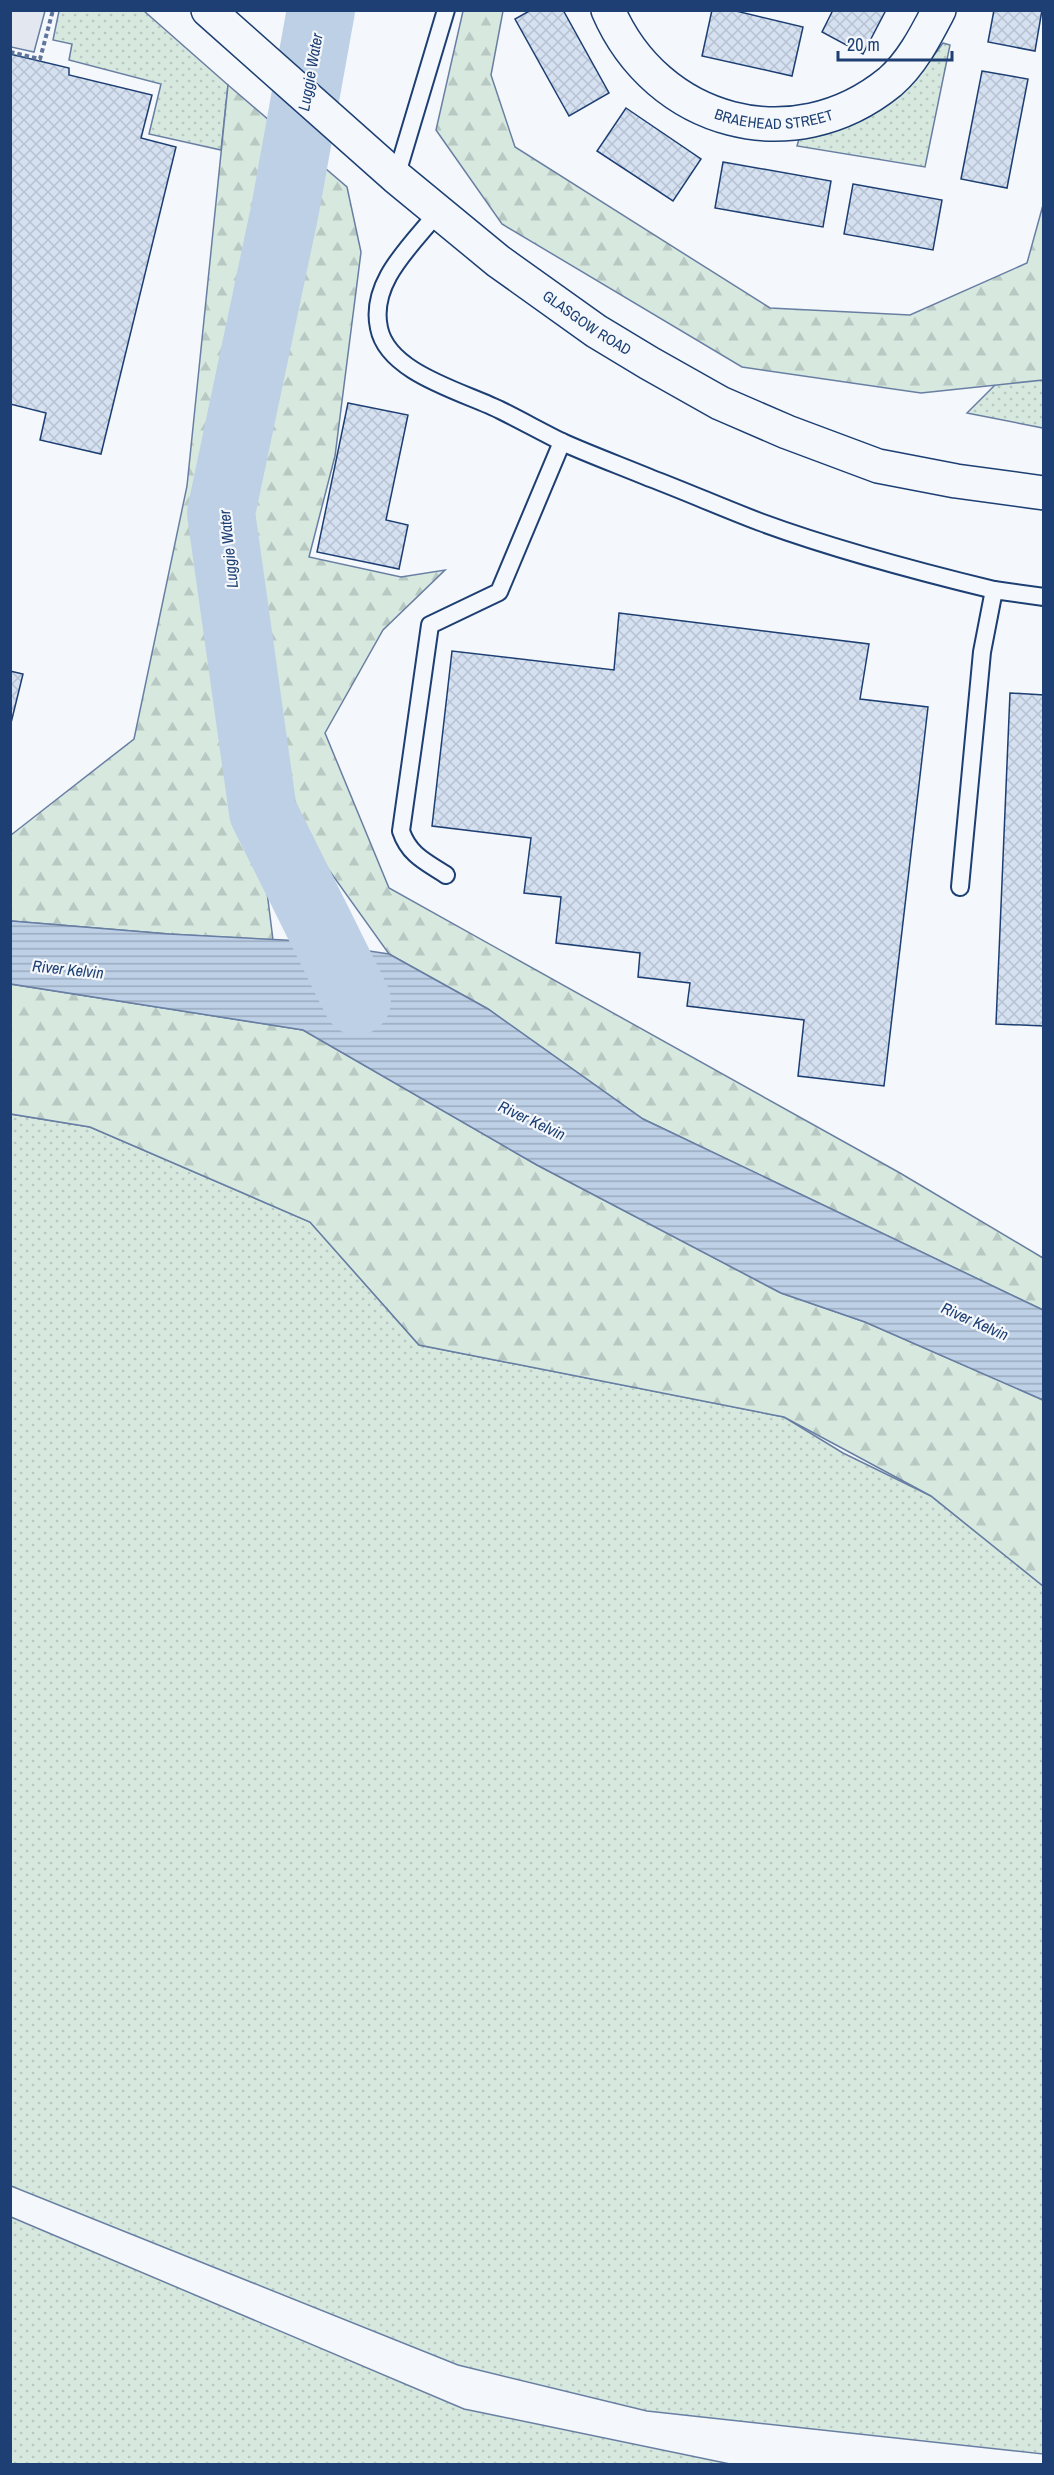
<svg xmlns="http://www.w3.org/2000/svg" width="1054" height="2475" viewBox="0 0 1054 2475" font-family="'Archivo Narrow',sans-serif">
<style>
.grass{fill:url(#grass-dots);stroke:#687fa3;stroke-width:1.5}
.forest{fill:url(#forest-firs);stroke:#687fa3;stroke-width:1.5}
.parking{fill:#e3e8f0;stroke:#687fa3;stroke-width:1.5}
.water{fill:url(#water-rules);stroke:#687fa3;stroke-width:1.5}
.lines{fill:none;stroke-linecap:round;stroke-linejoin:round}
.river{stroke:#bed0e5;stroke-width:68}
.building{fill:url(#building-cross-hatch);stroke:#1d3f73;stroke-width:1.5}
.lane-casing{stroke:#1d3f73;stroke-width:20}
.street-casing{stroke:#1d3f73;stroke-width:36}
.primary-casing{stroke:#1d3f73;stroke-width:36}
.path{stroke:#5e769c;stroke-width:4;stroke-dasharray:4.5 3;stroke-linecap:butt}
.lane{stroke:#f4f7fb;stroke-width:16}
.street{stroke:#f4f7fb;stroke-width:33}
.primary{stroke:#f4f7fb;stroke-width:33}
.labels{text-anchor:middle;stroke-width:4.5;stroke-linejoin:round;paint-order:stroke}
.street-label{font-size:15px;fill:#1d3f73;stroke:#f4f7fb}
.water-label{font-size:16px;font-style:italic;fill:#1d3f73;stroke:#f4f7fb}
</style>
<defs>
<pattern id="grass-dots" width="8" height="8" patternUnits="userSpaceOnUse" patternTransform="scale(1.5)"><rect width="8" height="8" fill="#d7e8df"/><path d="M2 2h.1M6 6h.1" fill="none" stroke="#b8c8c3" stroke-width="1.8" stroke-linecap="round"/></pattern>
<pattern id="forest-firs" width="22" height="20" patternUnits="userSpaceOnUse" patternTransform="scale(1.5)"><rect width="22" height="20" fill="#d7e8df"/><path d="M5 1l3.5 6h-7zM16 11l3.5 6h-7z" fill="#b8c8c3"/></pattern>
<pattern id="water-rules" width="6" height="5" patternUnits="userSpaceOnUse" patternTransform="scale(1.5)"><rect width="6" height="5" fill="#bed0e5"/><path d="M0 2.5h6" fill="none" stroke="#9aaabe"/></pattern>
<pattern id="building-cross-hatch" width="8" height="8" patternUnits="userSpaceOnUse" patternTransform="scale(1.5)"><rect width="8" height="8" fill="#d5e0f0"/><path d="M0 0l8 8M0 8l8-8" fill="none" stroke="#b6c1d1"/></pattern>
</defs>
<rect width="100%" height="100%" fill="#f4f7fb"/>
<g class="grass">
<path d="M 59,11 L 144,11 L 228,85 L 221,150 L 149,134 L 161,84 L 69,60 L 72,44 L 53,40 Z"/>
<path d="M 943,43 L 950,45 L 925,167 L 797,146 L 799,139 C 862,130 907,94 943,43 Z"/>
<path d="M 1043,337 L 1043,428 L 967,413 Z"/>
<path d="M 10,1114 L 90,1127 L 310,1222 L 419,1345 L 784,1417 L 843,1453 L 931,1496 L 1043,1586 L 1043,2454 L 647,2411 L 458,2365 L 11,2186 Z"/>
<path d="M 11,2217 L 464,2409 L 730,2464 L 11,2464 Z"/>
</g>
<g class="forest">
<path d="M 463,11 L 503,11 L 491,75 L 515,147 L 770,308 L 910,315 L 1027,263 L 1043,205 L 1043,380 L 921,393 L 742,367 L 502,224 L 436,130 Z"/>
<path d="M 228,85 L 347,187 L 361,252 L 335,456 L 309,557 L 401,577 L 445,570 L 383,630 L 325,733 L 389,888 L 900,1173 L 1043,1258 L 1043,1310 L 643,1119 L 488,1009 L 389,954 L 308,841 L 272,732 L 227,748 L 267,892 L 273,940 L 169,934 L 11,921 L 11,835 L 134,739 L 187,486 Z"/>
<path d="M 10,984 L 303,1030 L 537,1165 L 781,1293 L 865,1322 L 1043,1400 L 1043,1586 L 931,1496 L 784,1417 L 419,1345 L 310,1222 L 90,1127 L 11,1114 Z"/>
</g>
<path class="parking" d="M 11,10 L 45,11 L 34,52 L 11,47 Z"/>
<path class="water" d="M 11,921 L 169,934 L 303,941 L 389,954 L 488,1009 L 643,1119 L 1043,1310 L 1043,1400 L 865,1322 L 781,1293 L 537,1165 L 303,1030 L 11,984 Z"/>
<g class="lines">
<path class="river" d="M 321,10 L 285,210 L 221,513 L 263,812 L 357,1001"/>
</g>
<g class="building">
<path d="M 531,10 L 563,10 L 609,93 L 569,116 L 515,19 Z"/>
<path d="M 712,10 L 732,10 L 803,27 L 792,76 L 702,56 Z"/>
<path d="M 833,10 L 886,10 L 863,54 L 822,32 Z"/>
<path d="M 994,10 L 1042,10 L 1035,51 L 988,42 Z"/>
<path d="M 10,54 L 69,68 L 69,75 L 152,95 L 141,138 L 176,147 L 101,454 L 40,440 L 46,413 L 10,404 Z"/>
<path d="M 982,71 L 1028,79 L 1007,188 L 961,179 Z"/>
<path d="M 626,108 L 701,159 L 673,201 L 597,151 Z"/>
<path d="M 723,162 L 831,181 L 823,227 L 715,208 Z"/>
<path d="M 853,184 L 942,200 L 933,250 L 844,234 Z"/>
<path d="M 348,403 L 408,415 L 386,520 L 408,525 L 399,569 L 317,552 Z"/>
<path d="M 619,613 L 869,644 L 860,699 L 928,707 L 884,1086 L 798,1076 L 804,1020 L 687,1006 L 690,983 L 638,977 L 640,953 L 556,943 L 561,897 L 524,893 L 531,838 L 432,826 L 452,651 L 614,670 Z"/>
<path d="M 10,671 L 23,674 L 10,727 Z"/>
<path d="M 1010,693 L 1044,695 L 1044,1026 L 996,1024 Z"/>
</g>
<g class="lines">
<g class="lane-casing">
<g id="lane">
<path d="M 396,177 L 446,10"/>
<path d="M 438,212 C 412,245 369,282 379,328 C 388,374 465,392 502,411 C 522,421 542,432 562,442 C 591,455 621,466 650,478 C 687,492 723,508 760,522 C 836,550 916,571 994,590"/>
<path d="M 446,875 C 426,862 409,855 401,831 L 430,625 L 499,592 L 562,442"/>
<path d="M 960,887 L 982,652 L 994,590 L 1044,597"/>
</g>
</g>
<g class="street-casing">
<g id="street">
<path id="s1" d="M 608,10 C 657,124 793,161 890,82 C 912,63 926,35 939,10"/>
</g>
</g>
<g class="primary-casing">
<g id="primary">
<path id="s2" d="M 208,10 L 396,177 L 498,261 L 596,331 L 649,363 L 720,403 L 787,432 L 878,466 L 956,481 L 1044,493"/>
</g>
</g>
<path class="path" d="M 10,52 L 40,59 L 53,10"/>
<use href="#lane" class="lane"/>
<use href="#street" class="street"/>
<use href="#primary" class="primary"/>
</g>
<g class="labels">
<g class="street-label">
<text dy="5" stroke="none"><textPath href="#s1" startOffset="213">BRAEHEAD STREET</textPath></text>
<text dy="5" stroke="none"><textPath href="#s2" startOffset="492">GLASGOW ROAD</textPath></text>
</g>
<g class="water-label">
<text transform="translate(310 72) rotate(-80)" y="6">Luggie Water</text>
<text transform="translate(228 549) rotate(-96)" y="6">Luggie Water</text>
<text transform="translate(68 969) rotate(6)" y="6">River Kelvin</text>
<text transform="translate(532 1120) rotate(25)" y="6">River Kelvin</text>
<text transform="translate(975 1321) rotate(24)" y="6">River Kelvin</text>
</g>
</g>
<rect width="1054" height="2475" fill="none" stroke="#1d3f73" stroke-width="24"/>
<path d="M838 51v9h114v-9" fill="none" stroke="#1d3f73" stroke-width="3"/>
<text x="847" y="51" font-size="18" fill="#1d3f73" stroke="#f4f7fb" stroke-width="4.5" paint-order="stroke">20 m</text>
</svg>
